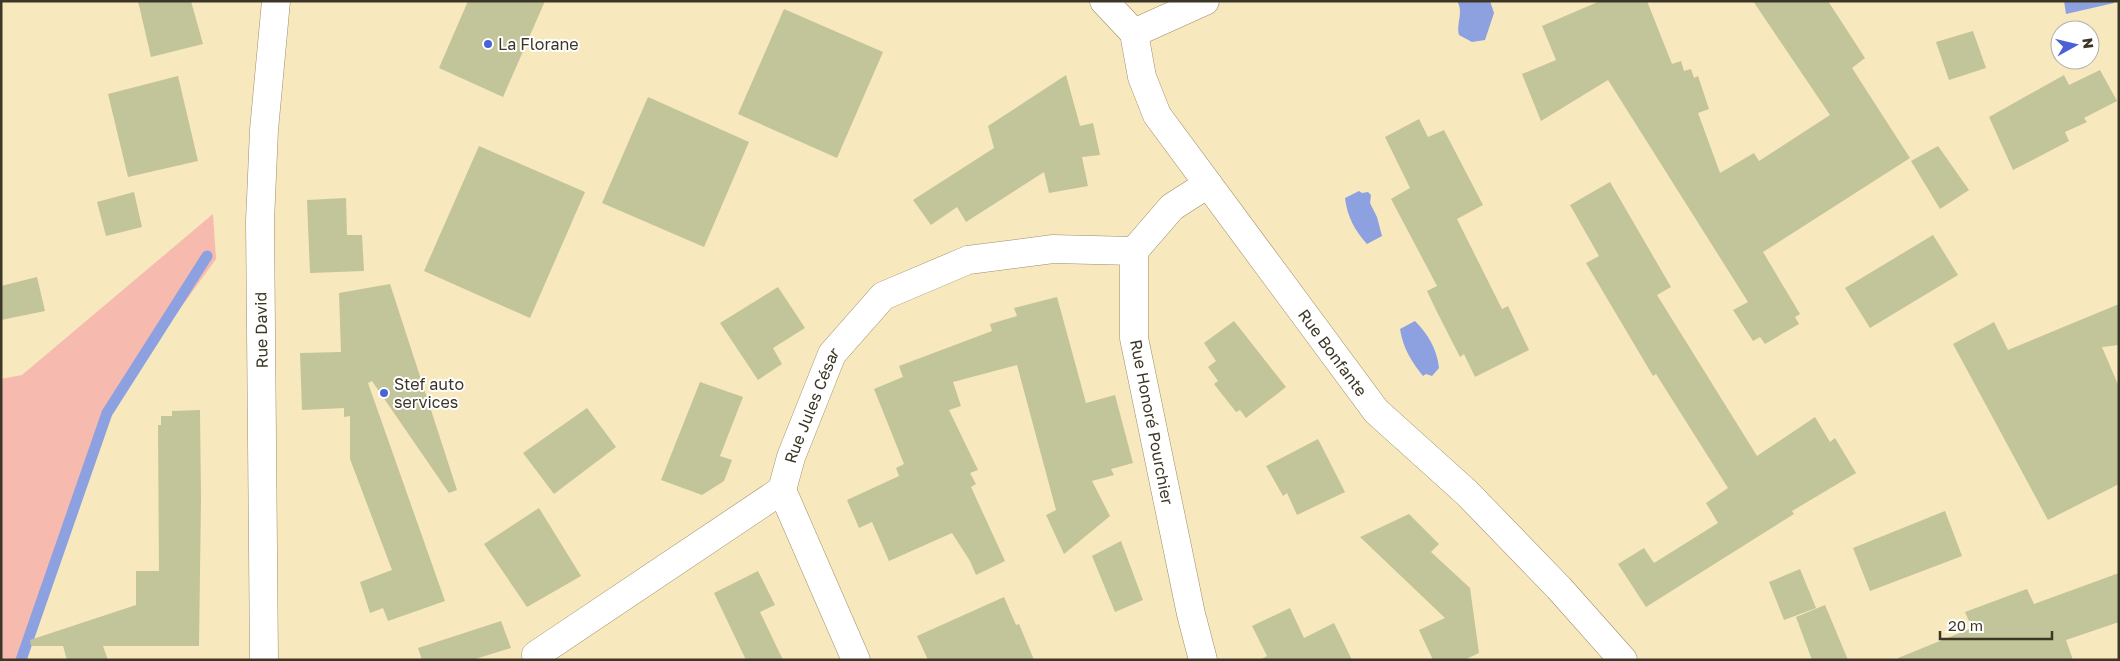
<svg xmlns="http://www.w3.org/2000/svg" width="2120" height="661" viewBox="0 0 2120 661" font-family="'Golos Text',sans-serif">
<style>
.green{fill:#f7baaf}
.water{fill:#8da1e0}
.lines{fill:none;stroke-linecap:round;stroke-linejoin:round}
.stream{stroke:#8da1e0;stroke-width:11}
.building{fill:#c2c499}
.minor-casing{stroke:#9d8e67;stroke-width:29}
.major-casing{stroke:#9d8e67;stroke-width:29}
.minor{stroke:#fff;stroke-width:28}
.major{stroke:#fff;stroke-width:28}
.poi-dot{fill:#4962d6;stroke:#fff;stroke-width:2}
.labels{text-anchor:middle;stroke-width:4;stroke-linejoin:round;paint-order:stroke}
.poi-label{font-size:16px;fill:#3c3626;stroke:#fff;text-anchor:start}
.street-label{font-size:16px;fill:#3c3626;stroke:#fff}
</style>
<rect width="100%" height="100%" fill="#f8e8be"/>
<path class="green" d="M 213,214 L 216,259 L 103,415 L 21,660 L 1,660 L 1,379 L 22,375 Z"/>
<g class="water">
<path d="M 1457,1 L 1490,1 L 1494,13 L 1485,40 L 1472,42 L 1459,35 C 1456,23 1464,12 1457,1 Z"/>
<path d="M 2064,1 L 2114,1 L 2114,3 L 2066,14 Z"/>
<path d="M 1359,191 L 1362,193 L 1368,192 L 1371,195 L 1370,203 L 1377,217 L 1382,236 L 1367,244 C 1355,231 1347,216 1345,198 Z"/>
<path d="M 1415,321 C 1428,334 1437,349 1439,368 L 1432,376 L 1426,374 L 1423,376 C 1411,361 1403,348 1400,329 Z"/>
</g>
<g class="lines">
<path class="stream" d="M 21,660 L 107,413 L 207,256"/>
</g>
<g class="building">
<path d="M 138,1 L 191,1 L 203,44 L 151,57 Z"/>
<path d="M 468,1 L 545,1 L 503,97 L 439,68 Z"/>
<path d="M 1600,1 L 1647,1 L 1672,64 L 1681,61 L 1684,71 L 1691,69 L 1694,78 L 1698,76 L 1709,109 L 1698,113 L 1720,173 L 1754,153 L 1759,161 L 1830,115 L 1753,1 L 1828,1 L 1865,58 L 1852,68 L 1910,158 L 1763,252 L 1800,314 L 1795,317 L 1799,324 L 1765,344 L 1760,337 L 1753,341 L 1733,310 L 1748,302 L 1608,80 L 1541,121 L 1522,74 L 1556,60 L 1542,26 Z"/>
<path d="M 784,9 L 883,52 L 837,158 L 738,114 Z"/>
<path d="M 1973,31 L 1986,68 L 1949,80 L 1936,42 Z"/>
<path d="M 2100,70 L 2117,101 L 2084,118 L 2087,122 L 2065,132 L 2069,141 L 2013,170 L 1989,117 L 2064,75 L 2069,85 Z"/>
<path d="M 1066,75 L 1080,126 L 1093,123 L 1100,155 L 1082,157 L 1088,186 L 1049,193 L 1044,172 L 966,222 L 957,207 L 931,225 L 913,200 L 994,148 L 988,126 Z"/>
<path d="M 178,76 L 198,161 L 128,177 L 108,94 Z"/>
<path d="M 648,97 L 749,142 L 704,247 L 602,203 Z"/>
<path d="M 1419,119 L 1428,137 L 1444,130 L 1483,205 L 1457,219 L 1502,309 L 1508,306 L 1529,350 L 1475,377 L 1464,354 L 1460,357 L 1437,312 L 1427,291 L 1437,286 L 1391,199 L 1410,188 L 1385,137 Z"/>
<path d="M 479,146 L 585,192 L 530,318 L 424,271 Z"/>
<path d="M 1938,146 L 1969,190 L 1940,209 L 1911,161 Z"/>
<path d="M 1610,182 L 1671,287 L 1657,295 L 1757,456 L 1815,417 L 1830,442 L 1835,438 L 1856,473 L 1792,511 L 1794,514 L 1646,607 L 1618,564 L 1644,548 L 1654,563 L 1718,523 L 1706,503 L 1728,488 L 1656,374 L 1653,376 L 1586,263 L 1599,256 L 1570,205 Z"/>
<path d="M 134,192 L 142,227 L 106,236 L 97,202 Z"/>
<path d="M 346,198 L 347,235 L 362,235 L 364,271 L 310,273 L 307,200 Z"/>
<path d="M 1933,235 L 1958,275 L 1870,328 L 1845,288 Z"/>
<path d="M 37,277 L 45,311 L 1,320 L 1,286 Z"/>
<path d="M 390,284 L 457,490 L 449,493 L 372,381 L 368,383 L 445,601 L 388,621 L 383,608 L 370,613 L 360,582 L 392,570 L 350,459 L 350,416 L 344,417 L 344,408 L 302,410 L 300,353 L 341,352 L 339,293 Z"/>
<path d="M 778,287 L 805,328 L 773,348 L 782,364 L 758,380 L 720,323 Z"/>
<path d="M 1057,297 L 1086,403 L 1115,395 L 1133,463 L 1111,469 L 1114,475 L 1092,481 L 1110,516 L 1064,554 L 1046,515 L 1056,510 L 1017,365 L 953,382 L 961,406 L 949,410 L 978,470 L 970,473 L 976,484 L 971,487 L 1005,561 L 976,575 L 970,561 L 952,533 L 889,561 L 872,522 L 859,528 L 847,500 L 899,476 L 896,468 L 904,464 L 874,389 L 903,377 L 899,366 L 992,331 L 990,324 L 1017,316 L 1014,308 Z"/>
<path d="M 2119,304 L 2119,345 L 2102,347 L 2119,387 L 2119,484 L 2048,520 L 1953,344 L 1994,322 L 2008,350 Z"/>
<path d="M 1234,321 L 1286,387 L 1246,418 L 1240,410 L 1236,412 L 1214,384 L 1218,381 L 1208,367 L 1216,361 L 1204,343 Z"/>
<path d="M 700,382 L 743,397 L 720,456 L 732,460 L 724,481 L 702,495 L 661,480 Z"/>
<path d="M 587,408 L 616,447 L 554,494 L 523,453 Z"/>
<path d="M 200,410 L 201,499 L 199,646 L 103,646 L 108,660 L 67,660 L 63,646 L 31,646 L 30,640 L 136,605 L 136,571 L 159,571 L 158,425 L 161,425 L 161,416 L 172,416 L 172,411 Z"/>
<path d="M 1318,439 L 1345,492 L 1297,515 L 1287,493 L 1283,496 L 1266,466 Z"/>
<path d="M 539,508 L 581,576 L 527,607 L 484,544 Z"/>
<path d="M 1945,511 L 1962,556 L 1870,591 L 1853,548 Z"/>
<path d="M 1409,514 L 1439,544 L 1431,552 L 1470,588 L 1479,653 L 1464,660 L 1433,660 L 1419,630 L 1445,618 L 1360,537 Z"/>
<path d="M 1121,541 L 1143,600 L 1115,612 L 1092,556 Z"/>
<path d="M 1800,569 L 1816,608 L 1784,620 L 1769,582 Z"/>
<path d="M 758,571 L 775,605 L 760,612 L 783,660 L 746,660 L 714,593 Z"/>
<path d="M 2119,573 L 2119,622 L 2066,640 L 2073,660 L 1898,660 L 1898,658 L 1972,628 L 1965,612 L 2027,589 L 2034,604 Z"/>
<path d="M 1004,597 L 1016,625 L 1019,624 L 1034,660 L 928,660 L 917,636 Z"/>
<path d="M 1825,605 L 1848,660 L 1812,660 L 1796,617 Z"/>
<path d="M 1290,608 L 1304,638 L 1334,623 L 1352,660 L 1260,660 L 1267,656 L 1252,626 Z"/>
<path d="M 501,621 L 511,648 L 472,660 L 422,660 L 418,648 Z"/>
</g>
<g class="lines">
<g class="minor-casing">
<g id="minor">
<path d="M 1134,33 L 1205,1"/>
<path d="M 782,490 L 856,660"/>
<path id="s1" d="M 537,660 L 536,655 L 782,490 L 791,457 L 832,354 L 883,296 L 968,260 L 1053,249 L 1134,251"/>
<path d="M 1203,660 L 1191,614 L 1134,338 L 1134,251 L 1172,207 L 1208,184"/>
</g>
</g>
<g class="major-casing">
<g id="major">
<path id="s2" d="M 1104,1 L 1134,33 L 1142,77 L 1157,115 L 1376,411 L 1467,493 L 1559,588 L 1623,660"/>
<path d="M 264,660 L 260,221 L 264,130 L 276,1"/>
</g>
</g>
<use href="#minor" class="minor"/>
<use href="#major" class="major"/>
</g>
<g class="poi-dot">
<circle cx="488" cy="44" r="5"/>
<circle cx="384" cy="393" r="5"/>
</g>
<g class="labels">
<g class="poi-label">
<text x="498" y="50">La Florane</text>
<text x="394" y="390">Stef auto<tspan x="394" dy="18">services</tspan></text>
</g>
<g class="street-label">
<text transform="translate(261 330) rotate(-91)" y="6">Rue David</text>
<text dy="6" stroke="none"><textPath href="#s2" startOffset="425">Rue Bonfante</textPath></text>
<text dy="6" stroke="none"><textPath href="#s1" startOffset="391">Rue Jules César</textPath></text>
<text transform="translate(1152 422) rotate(79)" y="6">Rue Honoré Pourchier</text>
</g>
</g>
<rect width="2120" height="661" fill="none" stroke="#3c3626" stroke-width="5"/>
<g transform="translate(2075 45) rotate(82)"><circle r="24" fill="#ffffff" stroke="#b1afa8"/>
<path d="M0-4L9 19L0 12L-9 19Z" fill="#4962d6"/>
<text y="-8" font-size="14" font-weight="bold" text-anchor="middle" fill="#3c3626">N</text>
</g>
<path d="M1940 631v8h112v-8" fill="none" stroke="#3c3626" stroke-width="2.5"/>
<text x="1948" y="631" font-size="15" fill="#3c3626" stroke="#ffffff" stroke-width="4" paint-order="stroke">20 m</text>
</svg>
